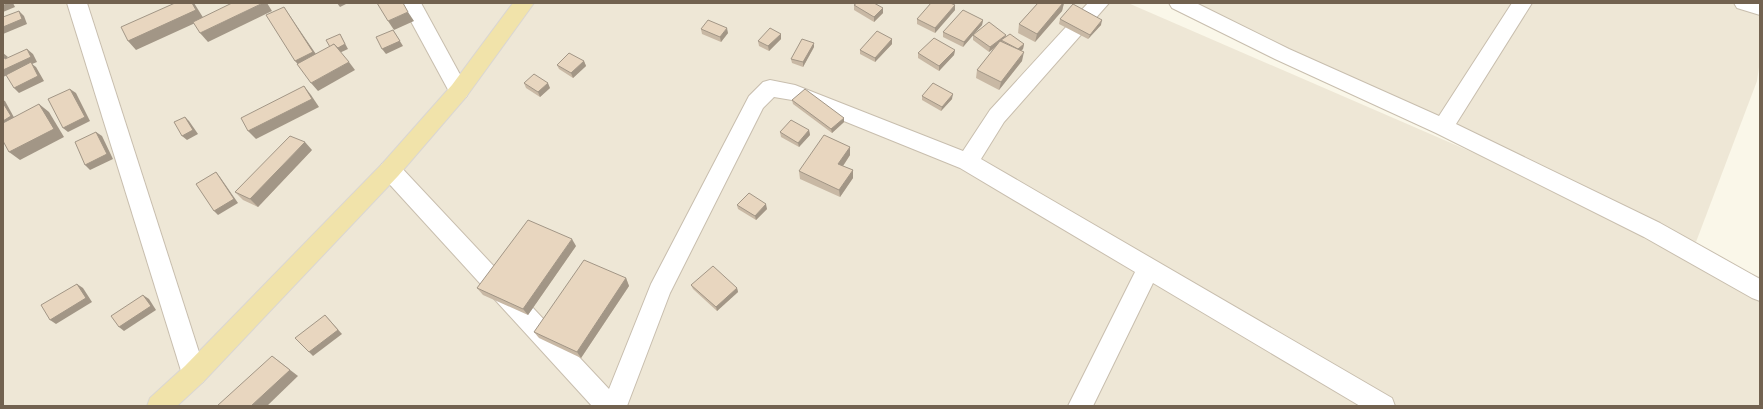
<svg xmlns="http://www.w3.org/2000/svg" width="1763" height="409" viewBox="0 0 1763 409" font-family="'Fira Sans',sans-serif">
<style>
.residential{fill:#eee7d6}
.lines{fill:none;stroke-linecap:round;stroke-linejoin:round}
.minor-casing{stroke:#c8beae;stroke-width:2}
.primary-casing{stroke:#dad6d2;stroke-width:2}
.minor{fill:#fff;fill-rule:evenodd}
.primary{fill:#f1e3aa;fill-rule:evenodd}
.wall{fill:#c8b8a4}
.shaded-wall{fill:#a29686}
.building{fill:#e8d6bf;stroke:#a29686}
</style>
<rect width="100%" height="100%" fill="#faf7e9"/>
<g class="residential">
<path d="M 3,3 L 1128,3 L 1760,277 L 1760,406 L 3,406 Z"/>
<path d="M 1178,3 L 1760,3 L 1760,60 L 1757,81 L 1696,242 Z"/>
</g>
<g class="lines">
<g class="minor-casing">
<g id="minor">
<path d="M 67,3 L 87,3 L 206,374 L 203,382 L 194,385 L 185,382 L 182,374 Z"/>
<path d="M 401,3 L 421,3 L 469,91 L 466,97 L 459,99 L 452,97 Z"/>
<path d="M 1088,3 L 1109,3 L 1004,122 L 981,159 L 1392,398 L 1395,406 L 1360,406 L 1153,283 L 1093,406 L 1068,406 L 1135,272 L 960,168 L 792,100 L 774,97 L 763,108 L 670,293 L 627,406 L 592,406 L 382,176 L 379,170 L 382,164 L 390,161 L 398,164 L 609,389 L 651,284 L 749,96 L 763,82 L 770,80 L 795,85 L 963,151 L 990,110 Z"/>
<path d="M 1169,3 L 1196,3 L 1289,49 L 1439,116 L 1512,3 L 1532,3 L 1456,124 L 1660,223 L 1760,279 L 1760,301 L 1752,298 L 1644,237 L 1436,133 L 1275,59 L 1172,8 Z"/>
<path d="M 1734,3 L 1760,3 L 1760,15 L 1737,8 Z"/>
</g>
</g>
<g class="primary-casing">
<path id="primary" d="M 513,3 L 534,3 L 466,97 L 398,176 L 203,382 L 177,406 L 147,406 L 150,398 L 185,366 L 382,164 L 452,85 Z"/>
</g>
<use href="#minor" class="minor"/>
<use href="#primary" class="primary"/>
</g>
<g class="wall">
<path d="M 1038,3 L 1064,3 L 1062,11 L 1035,42 L 1018,33 L 1019,24 Z"/>
<path d="M 854,5 L 883,8 L 883,13 L 874,22 L 854,10 Z"/>
<path d="M 955,5 L 955,10 L 935,33 L 917,24 L 917,19 Z"/>
<path d="M 1060,19 L 1101,25 L 1088,39 L 1059,24 Z"/>
<path d="M 983,20 L 982,25 L 974,34 L 1006,37 L 1024,44 L 1023,49 L 1021,51 L 1022,61 L 999,90 L 976,78 L 977,70 L 995,48 L 989,52 L 973,40 L 973,35 L 963,47 L 943,37 L 943,32 Z"/>
<path d="M 701,29 L 728,33 L 721,42 L 702,34 Z"/>
<path d="M 781,34 L 781,39 L 769,51 L 759,46 L 758,41 Z"/>
<path d="M 892,39 L 892,44 L 875,62 L 860,54 L 860,50 Z"/>
<path d="M 814,47 L 803,67 L 792,63 L 791,59 Z"/>
<path d="M 955,50 L 954,55 L 939,71 L 918,58 L 918,53 Z"/>
<path d="M 584,61 L 586,66 L 573,78 L 559,69 L 557,65 Z"/>
<path d="M 524,83 L 550,88 L 540,97 L 526,88 Z"/>
<path d="M 922,96 L 952,99 L 941,111 L 922,100 Z"/>
<path d="M 792,100 L 844,122 L 832,133 L 793,104 Z"/>
<path d="M 809,130 L 810,135 L 799,147 L 781,137 L 780,132 Z"/>
<path d="M 850,147 L 850,155 L 843,166 L 853,170 L 853,178 L 840,197 L 800,179 L 799,171 Z"/>
<path d="M 312,150 L 258,207 L 243,200 L 235,192 Z"/>
<path d="M 737,205 L 767,209 L 756,220 L 738,209 Z"/>
<path d="M 576,246 L 528,315 L 483,295 L 477,288 Z"/>
<path d="M 626,278 L 629,286 L 581,358 L 539,338 L 534,332 Z"/>
<path d="M 691,285 L 737,288 L 738,292 L 717,311 L 693,289 Z"/>
</g>
<g class="shaded-wall">
<path d="M 7,3 L 13,3 L 15,7 L 3,12 L 3,5 Z"/>
<path d="M 180,3 L 195,3 L 194,3 L 204,19 L 136,50 L 128,41 Z"/>
<path d="M 263,3 L 267,3 L 272,11 L 208,42 L 200,33 Z"/>
<path d="M 337,3 L 348,3 L 340,7 Z"/>
<path d="M 1063,3 L 1064,3 L 1062,11 L 1035,42 L 1037,34 Z"/>
<path d="M 955,5 L 955,10 L 935,33 L 935,28 Z"/>
<path d="M 284,7 L 290,16 L 320,60 L 302,69 L 295,61 Z"/>
<path d="M 883,8 L 883,13 L 874,22 L 874,17 Z"/>
<path d="M 19,11 L 24,16 L 27,24 L 3,34 L 3,27 Z"/>
<path d="M 408,12 L 414,21 L 394,30 L 388,21 Z"/>
<path d="M 983,20 L 982,25 L 963,47 L 964,42 Z"/>
<path d="M 1102,20 L 1101,25 L 1088,39 L 1090,35 Z"/>
<path d="M 727,28 L 728,33 L 721,42 L 720,37 Z"/>
<path d="M 393,30 L 403,46 L 386,54 L 382,49 Z"/>
<path d="M 340,34 L 348,49 L 335,55 Z"/>
<path d="M 781,34 L 781,39 L 769,51 L 768,46 Z"/>
<path d="M 1006,35 L 1005,39 L 989,52 L 990,47 Z"/>
<path d="M 892,39 L 892,44 L 875,62 L 875,58 Z"/>
<path d="M 814,43 L 814,47 L 803,67 L 803,62 Z"/>
<path d="M 1024,44 L 1023,49 L 1014,56 L 1015,51 Z"/>
<path d="M 27,49 L 33,54 L 37,62 L 32,64 L 36,67 L 44,81 L 19,93 L 14,88 L 32,64 L 3,77 L 3,70 Z"/>
<path d="M 955,50 L 954,55 L 939,71 L 939,66 Z"/>
<path d="M 1024,52 L 1022,61 L 999,90 L 1001,82 Z"/>
<path d="M 3,53 L 8,57 L 5,59 Z"/>
<path d="M 584,61 L 586,66 L 573,78 L 571,73 Z"/>
<path d="M 349,62 L 355,70 L 318,91 L 311,83 Z"/>
<path d="M 548,83 L 550,88 L 540,97 L 538,92 Z"/>
<path d="M 304,86 L 311,95 L 319,107 L 256,139 L 248,131 Z"/>
<path d="M 70,89 L 76,93 L 90,121 L 68,132 L 63,128 Z"/>
<path d="M 953,94 L 952,99 L 941,111 L 942,107 Z"/>
<path d="M 3,100 L 5,101 L 16,121 L 3,128 Z"/>
<path d="M 39,104 L 49,112 L 64,137 L 20,160 L 9,152 Z"/>
<path d="M 185,117 L 189,121 L 198,134 L 187,140 L 182,136 Z"/>
<path d="M 844,118 L 844,122 L 832,133 L 831,129 Z"/>
<path d="M 809,130 L 810,135 L 799,147 L 798,143 Z"/>
<path d="M 96,132 L 102,136 L 113,159 L 90,170 L 85,165 Z"/>
<path d="M 305,142 L 312,150 L 258,207 L 250,199 Z"/>
<path d="M 850,147 L 850,155 L 839,172 L 838,164 Z"/>
<path d="M 853,170 L 853,178 L 840,197 L 839,190 Z"/>
<path d="M 216,172 L 220,177 L 238,203 L 218,215 L 214,211 Z"/>
<path d="M 766,204 L 767,209 L 756,220 L 755,216 Z"/>
<path d="M 572,239 L 576,246 L 528,315 L 523,309 Z"/>
<path d="M 626,278 L 629,286 L 581,358 L 577,352 Z"/>
<path d="M 77,284 L 83,288 L 92,302 L 56,324 L 50,320 Z"/>
<path d="M 737,288 L 738,292 L 717,311 L 716,307 Z"/>
<path d="M 143,295 L 149,299 L 156,310 L 124,331 L 119,327 Z"/>
<path d="M 325,315 L 342,334 L 313,356 L 309,352 Z"/>
<path d="M 272,356 L 298,376 L 267,406 L 251,406 Z"/>
</g>
<g class="building">
<path d="M 175,3 L 192,3 L 196,10 L 128,41 L 121,27 Z"/>
<path d="M 232,3 L 263,3 L 200,33 L 193,22 Z"/>
<path d="M 377,3 L 403,3 L 408,12 L 388,21 Z"/>
<path d="M 857,3 L 874,3 L 883,8 L 874,17 L 854,5 Z"/>
<path d="M 931,3 L 950,3 L 955,5 L 935,28 L 917,19 Z"/>
<path d="M 1038,3 L 1063,3 L 1037,34 L 1019,24 Z"/>
<path d="M 1073,4 L 1102,20 L 1090,35 L 1060,19 Z"/>
<path d="M 284,7 L 313,52 L 295,61 L 266,15 Z"/>
<path d="M 963,10 L 983,20 L 964,42 L 943,32 Z"/>
<path d="M 19,11 L 22,19 L 3,27 L 3,17 Z"/>
<path d="M 708,20 L 727,28 L 720,37 L 701,29 Z"/>
<path d="M 989,22 L 1006,35 L 990,47 L 973,35 Z"/>
<path d="M 770,28 L 781,34 L 768,46 L 758,41 Z"/>
<path d="M 393,30 L 400,41 L 382,49 L 376,37 Z"/>
<path d="M 877,31 L 892,39 L 875,58 L 860,50 Z"/>
<path d="M 340,34 L 345,44 L 338,48 L 334,44 L 330,47 L 326,40 Z"/>
<path d="M 1010,34 L 1024,44 L 1018,49 L 1001,40 Z"/>
<path d="M 934,38 L 955,50 L 939,66 L 918,53 Z"/>
<path d="M 802,39 L 814,43 L 803,62 L 791,59 Z"/>
<path d="M 1000,41 L 1024,52 L 1001,82 L 977,70 Z"/>
<path d="M 334,44 L 349,62 L 311,83 L 297,64 Z"/>
<path d="M 27,49 L 31,57 L 3,70 L 3,54 L 5,59 Z"/>
<path d="M 569,53 L 584,61 L 571,73 L 557,65 Z"/>
<path d="M 31,62 L 38,76 L 14,88 L 6,75 Z"/>
<path d="M 534,74 L 548,83 L 538,92 L 524,83 Z"/>
<path d="M 933,83 L 953,94 L 942,107 L 922,96 Z"/>
<path d="M 304,86 L 312,99 L 248,131 L 241,118 Z"/>
<path d="M 70,89 L 85,117 L 63,128 L 48,99 Z"/>
<path d="M 805,89 L 844,118 L 831,129 L 792,100 Z"/>
<path d="M 3,103 L 11,116 L 3,121 Z"/>
<path d="M 39,104 L 54,129 L 9,152 L 3,141 L 3,123 Z"/>
<path d="M 185,117 L 193,130 L 182,136 L 174,122 Z"/>
<path d="M 791,120 L 809,130 L 798,143 L 780,132 Z"/>
<path d="M 96,132 L 107,154 L 85,165 L 75,142 Z"/>
<path d="M 824,135 L 850,147 L 838,164 L 853,170 L 839,190 L 799,171 Z"/>
<path d="M 290,136 L 305,142 L 250,199 L 235,192 Z"/>
<path d="M 216,172 L 234,199 L 214,211 L 196,184 Z"/>
<path d="M 749,193 L 766,204 L 755,216 L 737,205 Z"/>
<path d="M 528,220 L 572,239 L 523,309 L 477,288 Z"/>
<path d="M 584,260 L 626,278 L 577,352 L 534,332 Z"/>
<path d="M 713,266 L 737,288 L 716,307 L 691,285 Z"/>
<path d="M 77,284 L 86,298 L 50,320 L 41,305 Z"/>
<path d="M 143,295 L 151,306 L 119,327 L 111,316 Z"/>
<path d="M 325,315 L 338,330 L 309,352 L 295,338 Z"/>
<path d="M 272,356 L 290,370 L 251,406 L 217,406 Z"/>
</g>
<rect width="1763" height="409" fill="none" stroke="#726250" stroke-width="8"/>
</svg>
